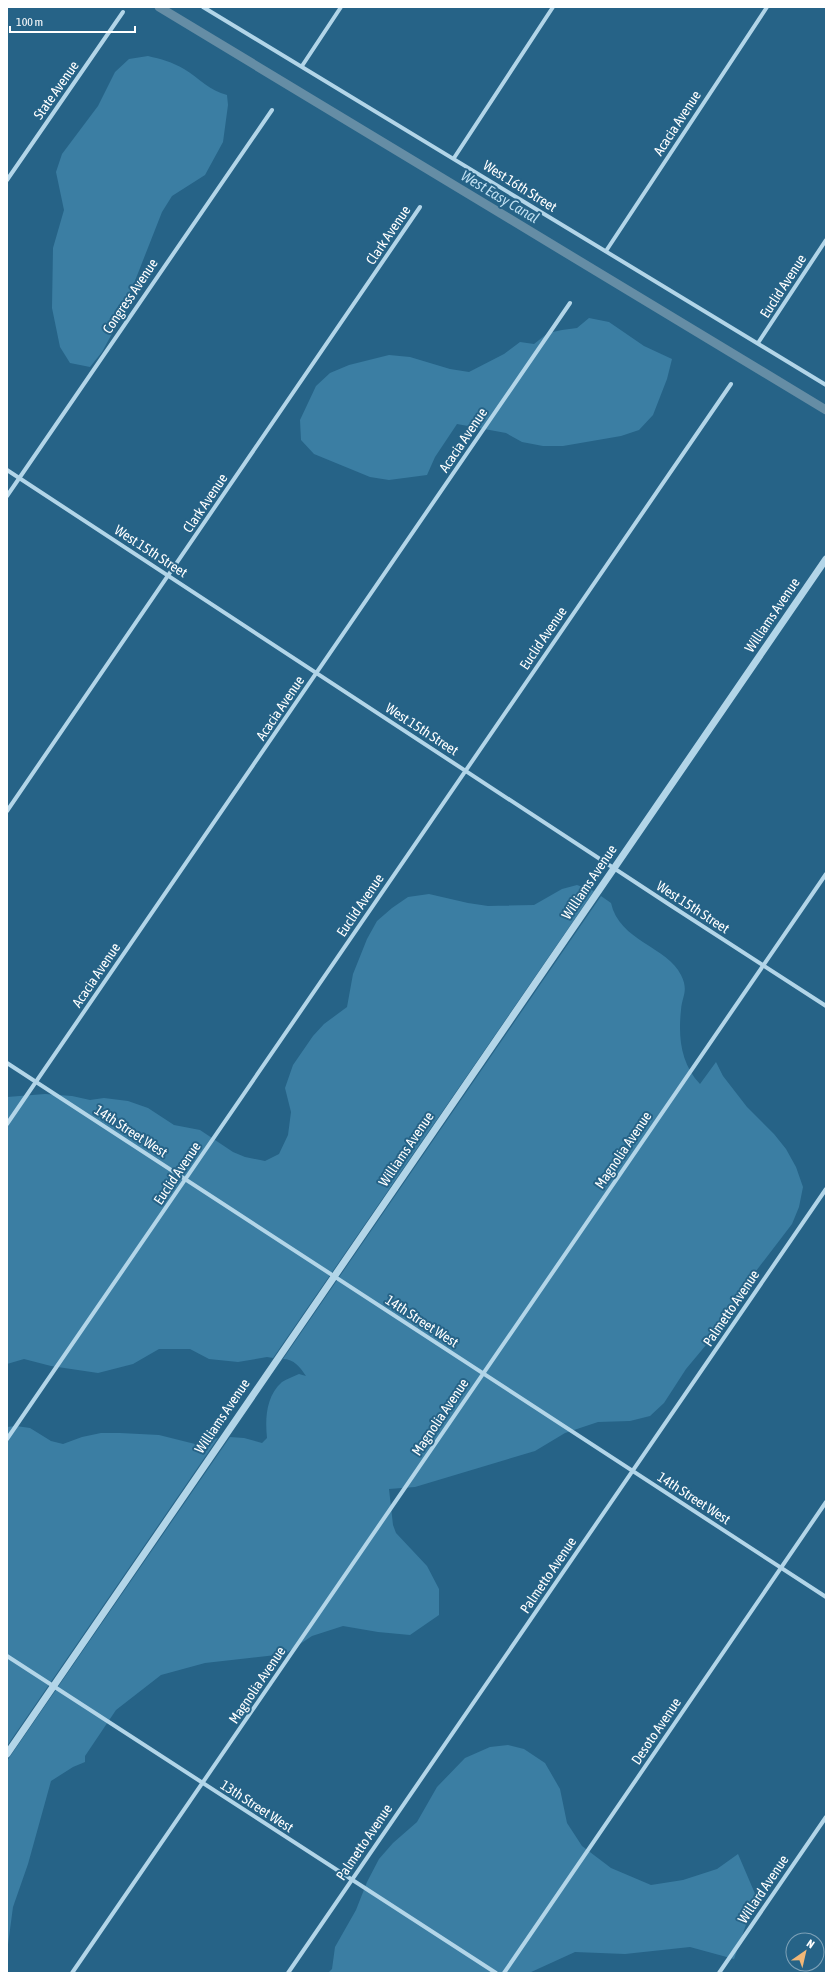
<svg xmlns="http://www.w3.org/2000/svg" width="833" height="1980" viewBox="0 0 833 1980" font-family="'Asap Condensed',sans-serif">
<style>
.green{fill:#3b7ea3}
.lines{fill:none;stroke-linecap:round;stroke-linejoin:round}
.canal{stroke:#658da5;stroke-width:9}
.minor{stroke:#b2d5e8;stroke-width:4}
.tertiary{stroke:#b2d5e8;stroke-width:7}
.labels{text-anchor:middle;stroke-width:4;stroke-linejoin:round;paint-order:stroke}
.street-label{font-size:14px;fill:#fff;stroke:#266387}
.water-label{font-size:15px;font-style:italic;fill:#bddef0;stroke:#266387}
</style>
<rect width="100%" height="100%" fill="#266387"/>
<g class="green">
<path d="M 148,56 C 161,59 172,62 184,69 C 199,78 210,91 227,95 L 228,105 L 223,142 L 205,175 L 172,196 L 162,212 L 120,319 L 102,352 L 90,367 L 70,363 L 60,347 L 52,308 L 53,248 L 64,210 L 56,172 L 62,154 L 98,106 L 115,72 L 129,59 Z"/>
<path d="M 589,318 L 609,322 L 644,346 L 672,359 L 667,379 L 653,415 L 639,430 L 621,436 L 563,446 L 543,446 L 522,442 L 506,433 L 457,424 L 435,457 L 427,475 L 389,480 L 370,477 L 314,454 L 301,440 L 300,420 L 316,386 L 330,373 L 349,365 L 389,355 L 410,357 L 450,369 L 469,372 L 504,354 L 520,342 L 534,344 L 548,333 L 562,330 L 577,328 Z"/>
<path d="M 577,885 L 594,891 L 273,1358 L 267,1357 L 238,1362 L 209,1359 L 190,1349 L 159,1349 L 133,1364 L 98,1373 L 51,1366 L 24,1359 L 7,1364 L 7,1097 L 45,1094 L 72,1096 L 90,1100 L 104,1098 L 128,1101 L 148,1108 L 174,1125 L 200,1130 L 233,1152 L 245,1157 L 265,1161 L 279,1154 L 288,1135 L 291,1112 L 285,1088 L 293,1065 L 313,1036 L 324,1024 L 347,1007 L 353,974 L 367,939 L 377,921 L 392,908 L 408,897 L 429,894 L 468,903 L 488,906 L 534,905 L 562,889 Z"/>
<path d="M 601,896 L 611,903 C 619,941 668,947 681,975 C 689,991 682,996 681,1010 C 678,1038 681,1064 700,1084 L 716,1062 L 723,1076 L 747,1107 L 774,1134 L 786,1149 L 796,1167 L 803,1187 L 799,1207 L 792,1224 L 743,1288 L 711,1339 L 686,1369 L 664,1403 L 650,1416 L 630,1421 L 598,1422 L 565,1433 L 535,1451 L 415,1487 L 389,1489 L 393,1525 L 396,1533 L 427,1566 L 439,1589 L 439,1615 L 410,1635 L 378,1632 L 343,1626 L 312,1636 L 285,1654 L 205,1663 L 161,1675 L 116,1710 L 85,1756 L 85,1762 L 73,1767 L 51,1781 L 28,1864 L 13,1907 L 7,1952 L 7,1761 L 230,1437 L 244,1438 L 262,1443 L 267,1438 C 265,1419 266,1396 282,1382 C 287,1379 294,1376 299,1374 L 306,1376 C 300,1367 294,1359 283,1359 Z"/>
<path d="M 16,1426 L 30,1428 L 51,1441 L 63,1444 L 82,1437 L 101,1433 L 120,1433 L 159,1435 L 203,1446 L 210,1440 L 218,1438 L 7,1746 L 7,1427 Z"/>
<path d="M 508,1745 L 524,1749 L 545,1763 L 560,1789 L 567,1823 L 582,1846 L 611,1868 L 651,1885 L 683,1880 L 717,1869 L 738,1854 L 756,1896 L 734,1959 L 690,1947 L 625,1954 L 575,1952 L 529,1973 L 328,1973 L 332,1969 L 335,1947 L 356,1910 L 367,1882 L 379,1859 L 393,1843 L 417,1822 L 437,1787 L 465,1758 L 490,1747 Z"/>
</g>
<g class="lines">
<path class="canal" d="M 159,7 L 826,410"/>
<g class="minor">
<path d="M 203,7 L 826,385"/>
<path d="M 302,66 L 341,7"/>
<path d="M 454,158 L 553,7"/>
<path d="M 7,180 L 123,12"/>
<path d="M 606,251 L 767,7"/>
<path d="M 758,343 L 826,240"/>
<path d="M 7,470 L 670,905 L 826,1006"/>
<path d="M 7,496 L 272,110"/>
<path d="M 7,811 L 420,207"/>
<path d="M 7,1063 L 826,1597"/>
<path d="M 7,1124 L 570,303"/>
<path d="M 7,1439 L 731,384"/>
<path d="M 7,1656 L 496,1973"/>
<path d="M 72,1973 L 826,874"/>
<path d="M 288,1973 L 826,1189"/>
<path d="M 504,1973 L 826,1502"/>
<path d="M 719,1973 L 826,1817"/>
</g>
<path class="tertiary" d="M 7,1754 L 826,559"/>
</g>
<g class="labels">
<g class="street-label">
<text transform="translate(56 90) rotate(-55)" y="5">State Avenue</text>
<text transform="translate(677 123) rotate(-57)" y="5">Acacia Avenue</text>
<text transform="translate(520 186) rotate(32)" y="5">West 16th Street</text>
<text transform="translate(388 235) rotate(-56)" y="5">Clark Avenue</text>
<text transform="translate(783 286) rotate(-57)" y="5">Euclid Avenue</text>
<text transform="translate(130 296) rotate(-56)" y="5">Congress Avenue</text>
<text transform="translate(463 440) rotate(-56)" y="5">Acacia Avenue</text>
<text transform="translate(205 503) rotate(-56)" y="5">Clark Avenue</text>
<text transform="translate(151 551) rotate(33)" y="5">West 15th Street</text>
<text transform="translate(772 615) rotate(-56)" y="5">Williams Avenue</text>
<text transform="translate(543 638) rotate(-56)" y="5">Euclid Avenue</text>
<text transform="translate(280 708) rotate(-56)" y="5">Acacia Avenue</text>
<text transform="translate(422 729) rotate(33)" y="5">West 15th Street</text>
<text transform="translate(589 882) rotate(-56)" y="5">Williams Avenue</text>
<text transform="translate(360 905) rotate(-56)" y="5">Euclid Avenue</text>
<text transform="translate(693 907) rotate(33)" y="5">West 15th Street</text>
<text transform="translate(96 975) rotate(-56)" y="5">Acacia Avenue</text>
<text transform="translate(131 1131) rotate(33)" y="5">14th Street West</text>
<text transform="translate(406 1149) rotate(-56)" y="5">Williams Avenue</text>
<text transform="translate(623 1150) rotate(-56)" y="5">Magnolia Avenue</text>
<text transform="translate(177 1173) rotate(-56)" y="5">Euclid Avenue</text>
<text transform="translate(731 1308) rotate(-56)" y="5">Palmetto Avenue</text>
<text transform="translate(422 1321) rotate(33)" y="5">14th Street West</text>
<text transform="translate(222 1416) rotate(-56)" y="5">Williams Avenue</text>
<text transform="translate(440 1417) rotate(-56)" y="5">Magnolia Avenue</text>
<text transform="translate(694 1498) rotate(33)" y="5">14th Street West</text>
<text transform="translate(548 1575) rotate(-56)" y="5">Palmetto Avenue</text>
<text transform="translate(257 1685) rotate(-56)" y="5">Magnolia Avenue</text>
<text transform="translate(656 1731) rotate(-56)" y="5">Desoto Avenue</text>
<text transform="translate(257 1806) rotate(33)" y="5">13th Street West</text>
<text transform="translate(364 1842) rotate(-56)" y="5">Palmetto Avenue</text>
<text transform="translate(763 1889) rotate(-56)" y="5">Willard Avenue</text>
</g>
<g class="water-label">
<text transform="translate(500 197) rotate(31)" y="5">West Easy Canal</text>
</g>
</g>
<rect width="833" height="1980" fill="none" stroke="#ffffff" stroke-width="16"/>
<g transform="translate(805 1952) rotate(34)"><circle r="19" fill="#266387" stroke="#7da1b7"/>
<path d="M0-3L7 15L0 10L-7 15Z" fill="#f1b777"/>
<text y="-6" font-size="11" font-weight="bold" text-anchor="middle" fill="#ffffff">N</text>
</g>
<path d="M10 26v6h125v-6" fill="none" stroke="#ffffff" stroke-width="2"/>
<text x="16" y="26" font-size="12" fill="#ffffff" stroke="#266387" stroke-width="3" paint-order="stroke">100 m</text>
</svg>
